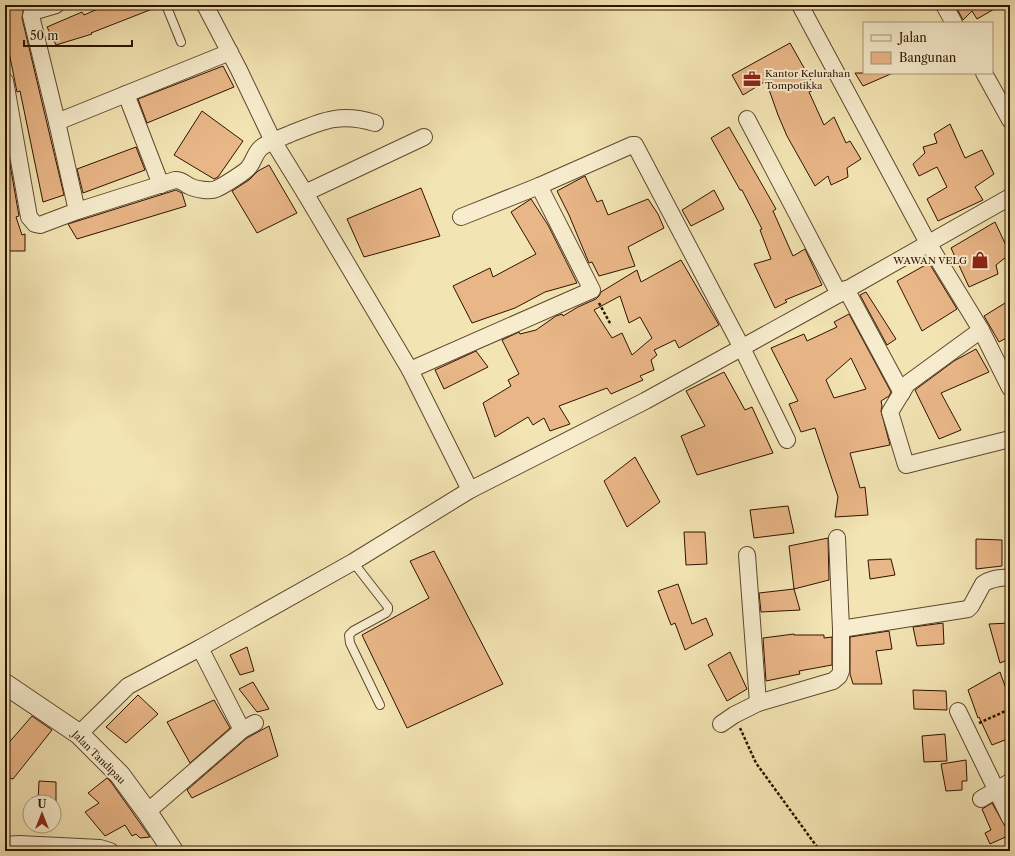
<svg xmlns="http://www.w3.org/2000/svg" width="1015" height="856" viewBox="0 0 1015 856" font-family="'Libre Caslon Text',serif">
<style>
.building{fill:#e9b687;stroke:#2e1300;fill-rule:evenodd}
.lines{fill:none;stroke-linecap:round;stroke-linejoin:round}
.service-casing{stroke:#5f472d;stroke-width:10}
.minor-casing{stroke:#5f472d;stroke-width:18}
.tertiary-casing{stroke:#5f472d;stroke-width:22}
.path{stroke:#2e1300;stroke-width:2.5;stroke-dasharray:3 2;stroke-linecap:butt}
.service{stroke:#f7edce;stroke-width:8}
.minor{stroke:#f7edce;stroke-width:16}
.tertiary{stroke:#f7edce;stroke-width:20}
.labels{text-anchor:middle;stroke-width:4;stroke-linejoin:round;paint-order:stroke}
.poi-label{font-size:10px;fill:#2e1300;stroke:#f7edce;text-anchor:start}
.street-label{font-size:10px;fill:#2e1300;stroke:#f7edce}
</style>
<rect width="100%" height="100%" fill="#f3e4b3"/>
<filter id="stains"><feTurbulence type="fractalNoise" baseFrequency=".005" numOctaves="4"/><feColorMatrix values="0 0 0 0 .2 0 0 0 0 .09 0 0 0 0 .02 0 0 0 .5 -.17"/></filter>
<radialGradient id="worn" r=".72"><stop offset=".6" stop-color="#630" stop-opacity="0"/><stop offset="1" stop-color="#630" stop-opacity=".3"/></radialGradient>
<g class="building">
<path d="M 5,5 L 24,5 L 22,18 L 64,195 L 43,202 L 20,91 L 17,92 L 5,32 Z"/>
<path d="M 107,5 L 160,6 L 91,33 L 92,34 L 56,45 L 47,27 L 82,12 L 84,15 Z"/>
<path d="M 955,5 L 1001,5 L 977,19 L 972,11 L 963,20 Z"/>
<path d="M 790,43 L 816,89 L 809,92 L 824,125 L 834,117 L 846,143 L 850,141 L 861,159 L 847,168 L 848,177 L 831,185 L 828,176 L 815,186 L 787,136 L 778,115 L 766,81 L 743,95 L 732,75 Z"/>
<path d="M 223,66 L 234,87 L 147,123 L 138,99 Z"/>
<path d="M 855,73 L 893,73 L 863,86 Z"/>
<path d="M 202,111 L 243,141 L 218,177 L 214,179 L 174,155 Z"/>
<path d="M 950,124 L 965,158 L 982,150 L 994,174 L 975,187 L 983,200 L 938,221 L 927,199 L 947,187 L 937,167 L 919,176 L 913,164 L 925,153 L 923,147 L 937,143 L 934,134 Z"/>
<path d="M 729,127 L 776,209 L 773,211 L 793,256 L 805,249 L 822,285 L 785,300 L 787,302 L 775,308 L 754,264 L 771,259 L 760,230 L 762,229 L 742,190 L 740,190 L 711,138 Z"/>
<path d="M 136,147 L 145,170 L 83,193 L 77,169 Z"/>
<path d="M 5,153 L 8,153 L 19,216 L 16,217 L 22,235 L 25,234 L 25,251 L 5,251 Z"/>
<path d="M 269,165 L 297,213 L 257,233 L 232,191 L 249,180 L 258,171 Z"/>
<path d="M 585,176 L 597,202 L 602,200 L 608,215 L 648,199 L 658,214 L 664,228 L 628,247 L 635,266 L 599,276 L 592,262 L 589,263 L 569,215 L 557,191 Z"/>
<path d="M 421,188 L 440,236 L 364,257 L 347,219 Z"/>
<path d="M 176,190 L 182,193 L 186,206 L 77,239 L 68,224 Z"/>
<path d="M 714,190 L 724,209 L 691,226 L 682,210 Z"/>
<path d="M 531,199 L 548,225 L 577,283 L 545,292 L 515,308 L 472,323 L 453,286 L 490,268 L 493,277 L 536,254 L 511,212 Z"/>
<path d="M 995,222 L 1010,254 L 996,265 L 998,274 L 969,287 L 951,248 Z"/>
<path d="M 681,260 L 719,325 L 679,348 L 675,340 L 654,350 L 657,355 L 651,360 L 654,370 L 640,376 L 643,380 L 611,394 L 607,388 L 559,406 L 570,424 L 550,431 L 544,418 L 533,425 L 528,417 L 495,437 L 483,403 L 511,386 L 508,380 L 519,374 L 502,340 L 519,332 L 520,334 L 536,330 L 556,316 L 562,314 L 563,316 L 578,307 L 596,299 L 599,296 L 601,292 L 637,270 L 641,282 ZM 620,296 L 629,323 L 640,317 L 652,338 L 632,355 L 622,333 L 612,338 L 594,310 Z"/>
<path d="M 929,263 L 957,309 L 922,331 L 897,281 Z"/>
<path d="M 866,292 L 896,339 L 887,345 L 860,295 Z"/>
<path d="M 1010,300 L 1010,336 L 999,342 L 984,316 Z"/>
<path d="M 849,314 L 891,392 L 889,396 L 881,401 L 882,406 L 881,411 L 890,445 L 850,453 L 860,488 L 865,487 L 868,515 L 835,517 L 838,497 L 815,428 L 801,432 L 789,404 L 798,401 L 771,348 L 804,334 L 807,341 L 837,327 L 834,322 ZM 851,358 L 866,389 L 834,398 L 826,380 Z"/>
<path d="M 976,349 L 989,372 L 941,393 L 961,430 L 939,439 L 915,390 L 954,361 Z"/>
<path d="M 476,351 L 488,367 L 444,389 L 435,370 Z"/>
<path d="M 724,372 L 745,410 L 752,407 L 773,453 L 697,475 L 681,436 L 705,426 L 686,391 Z"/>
<path d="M 635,457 L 660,502 L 627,527 L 604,481 Z"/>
<path d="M 788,506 L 794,533 L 754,538 L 750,510 Z"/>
<path d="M 684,532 L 705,532 L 707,564 L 686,565 Z"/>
<path d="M 828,538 L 829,580 L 794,589 L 789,546 Z"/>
<path d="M 976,539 L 1002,540 L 1002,566 L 976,569 Z"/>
<path d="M 434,551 L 503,684 L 407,728 L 362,635 L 429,598 L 410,561 Z"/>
<path d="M 891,559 L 895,575 L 870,579 L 868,560 Z"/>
<path d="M 678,584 L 692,624 L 706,618 L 713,635 L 685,650 L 675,623 L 671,625 L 658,591 Z"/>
<path d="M 794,589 L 800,610 L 761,612 L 759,593 Z"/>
<path d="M 943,623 L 944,644 L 917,646 L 913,627 Z"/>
<path d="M 1010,623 L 1010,659 L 1000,663 L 989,624 Z"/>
<path d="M 889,631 L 892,649 L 876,651 L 882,684 L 853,684 L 850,674 L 850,637 Z"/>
<path d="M 794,634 L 794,635 L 824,635 L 824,638 L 832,637 L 832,665 L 799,671 L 800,674 L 766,681 L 763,638 Z"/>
<path d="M 247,647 L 254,671 L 240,675 L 230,655 Z"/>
<path d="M 730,652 L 747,689 L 727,701 L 708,665 Z"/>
<path d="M 1000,672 L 1010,700 L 1010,738 L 992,745 L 979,717 L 978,718 L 968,690 Z"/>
<path d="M 253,682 L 269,709 L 257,712 L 239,689 Z"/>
<path d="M 913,690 L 946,691 L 947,710 L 914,709 Z"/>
<path d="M 138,695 L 158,714 L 126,743 L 106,727 Z"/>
<path d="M 214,700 L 230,728 L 190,763 L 167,722 Z"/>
<path d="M 32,716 L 52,730 L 13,779 L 5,777 L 5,747 Z"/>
<path d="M 269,726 L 278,756 L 192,798 L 187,790 L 247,738 Z"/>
<path d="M 945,734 L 947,761 L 924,762 L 922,736 Z"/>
<path d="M 966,760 L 967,781 L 962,781 L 962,790 L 946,791 L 941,764 Z"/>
<path d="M 107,778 L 111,782 L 150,837 L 140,838 L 136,834 L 132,836 L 125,825 L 105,836 L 85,812 L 99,803 L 88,793 Z"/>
<path d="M 39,781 L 56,782 L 56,802 L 38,802 Z"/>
<path d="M 992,803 L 1010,835 L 990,844 L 985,833 L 991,830 L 982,809 Z"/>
</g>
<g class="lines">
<g class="service-casing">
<g id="service">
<path d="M 166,5 L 181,42"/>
<path d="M 353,562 L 388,607 L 388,610 L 386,613 L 353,631 L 349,635 L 350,643 L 380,705"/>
</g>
</g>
<g class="minor-casing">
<g id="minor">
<path d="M 56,5 L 32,12 L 31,16 L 57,122 L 77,211 L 175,180 C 182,180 184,183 189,186 C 195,189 210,192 216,189 C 221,187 246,172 249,167 C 254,161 255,152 262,147 C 270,141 281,138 290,134 C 322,121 340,112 375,123"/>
<path d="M 205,5 L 239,70 L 273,141 L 305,193 L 410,370 L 470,490"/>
<path d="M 800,5 L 928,243 L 981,330 L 1010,388"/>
<path d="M 944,5 L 954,23"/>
<path d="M 984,73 L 1010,120"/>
<path d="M 5,81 L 29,217 L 35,224 L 40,225 L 77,211"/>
<path d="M 126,94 L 161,185"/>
<path d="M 747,119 L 839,294"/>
<path d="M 57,122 L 230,52"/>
<path d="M 305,193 L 424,137"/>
<path d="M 461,217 L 539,186 L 632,145 L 635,145 L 742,348 L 787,440"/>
<path d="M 846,289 L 902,393"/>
<path d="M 981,330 L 907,384 L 890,412 L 906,465 L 1010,439"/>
<path d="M 410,370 L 592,290 L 539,186"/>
<path d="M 747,555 L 758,703 L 833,681 L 839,676 L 841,671 L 841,629 L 837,538"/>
<path d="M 841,629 L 968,609 L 971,606 L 983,584 C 991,578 1000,578 1010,577"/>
<path d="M 200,648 L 242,730"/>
<path d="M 958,711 L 1010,818"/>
<path d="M 721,724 L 734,715 L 758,703"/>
<path d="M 79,734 L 128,686 L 200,648 L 353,562 L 470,490 L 645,401 L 839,294 L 1010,197"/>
<path d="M 981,799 L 1010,782"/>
<path d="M 147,812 L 242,730 L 255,723"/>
<path d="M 5,845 L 19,844 L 100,848 L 110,851"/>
</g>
</g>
<g class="tertiary-casing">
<path id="tertiary" d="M 5,684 L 79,734 L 120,775 L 147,812 L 173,851"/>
</g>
<g class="path">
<path d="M 599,303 L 611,325"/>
<path d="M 979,723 L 1010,709"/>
<path d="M 740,728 L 756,763 L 820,851"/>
</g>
<use href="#service" class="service"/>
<use href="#minor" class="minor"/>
<use href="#tertiary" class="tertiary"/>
</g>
<defs>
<g id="office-bare" transform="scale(1.38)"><path d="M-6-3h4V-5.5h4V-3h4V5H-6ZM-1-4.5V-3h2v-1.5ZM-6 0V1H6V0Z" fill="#8f2418" stroke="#f7edce" stroke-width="2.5" paint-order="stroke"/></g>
<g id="shop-bare" transform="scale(1.38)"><path d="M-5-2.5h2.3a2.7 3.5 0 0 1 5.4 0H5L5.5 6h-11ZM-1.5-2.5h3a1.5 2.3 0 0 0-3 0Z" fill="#8f2418" stroke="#f7edce" stroke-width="2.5" paint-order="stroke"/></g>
</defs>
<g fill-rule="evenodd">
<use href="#office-bare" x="752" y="79"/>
<use href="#shop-bare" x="980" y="260"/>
</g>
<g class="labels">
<g class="poi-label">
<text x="765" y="77">Kantor Kelurahan<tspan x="765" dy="12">Tompotikka</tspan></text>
<text x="967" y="264" text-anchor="end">WAWAN VELG</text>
</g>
<g class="street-label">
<text transform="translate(99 757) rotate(45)" y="4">Jalan Tandipau</text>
</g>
</g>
<rect width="1015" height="856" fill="none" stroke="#f3e4b3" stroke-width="20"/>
<rect x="6" y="6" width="1003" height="844" fill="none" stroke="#2e1300" stroke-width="2"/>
<rect x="10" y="10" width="995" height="836" fill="none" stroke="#2e1300"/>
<rect x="863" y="22" width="130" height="52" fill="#f7edce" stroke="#a7967c"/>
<rect x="871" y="35" width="20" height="6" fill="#f7edce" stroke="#a7967c"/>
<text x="899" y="42" font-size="12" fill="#2e1300">Jalan</text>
<rect x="871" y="52" width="20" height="12" fill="#e9b687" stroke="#a7967c"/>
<text x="899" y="62" font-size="12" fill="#2e1300">Bangunan</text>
<g transform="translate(42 814)"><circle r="19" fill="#f7edce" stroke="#a7967c"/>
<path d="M0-3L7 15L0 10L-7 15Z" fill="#8f2418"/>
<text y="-6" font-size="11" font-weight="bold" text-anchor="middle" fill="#2e1300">U</text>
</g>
<path d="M24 40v6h108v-6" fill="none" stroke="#2e1300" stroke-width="2"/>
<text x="30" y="40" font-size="12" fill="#2e1300" stroke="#f7edce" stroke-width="3" paint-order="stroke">50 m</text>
<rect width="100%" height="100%" filter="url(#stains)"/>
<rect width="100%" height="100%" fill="url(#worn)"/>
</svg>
